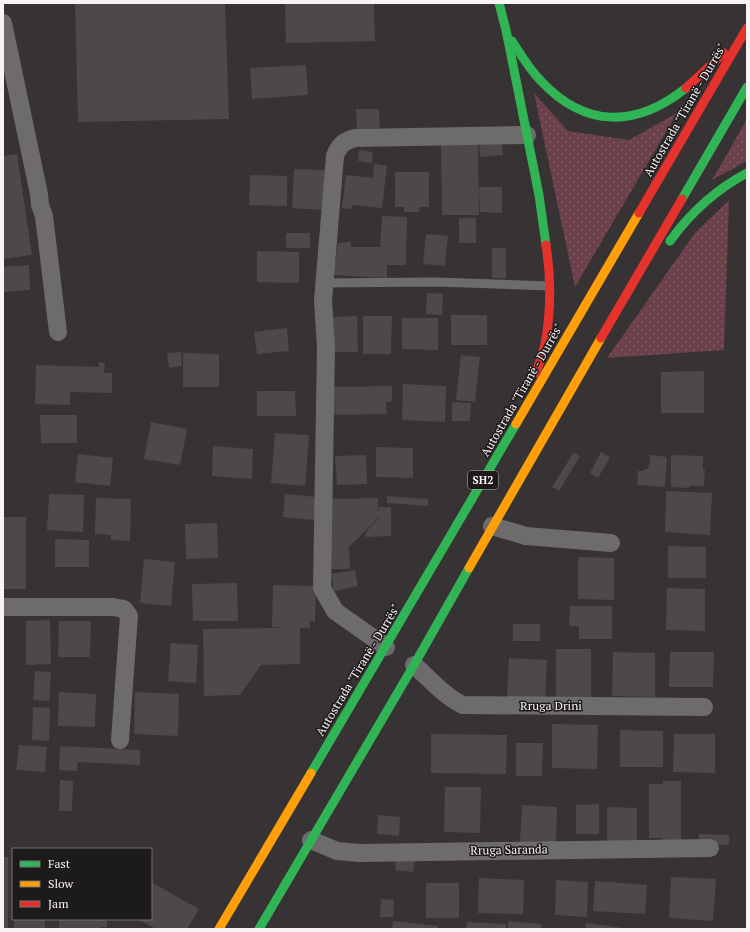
<svg xmlns="http://www.w3.org/2000/svg" width="750" height="932" viewBox="0 0 750 932" font-family="'PT Serif',serif">
<style>
.grass{fill:url(#grass-dots)}
.building{fill:#4d494a}
.lines{fill:none;stroke-linecap:round;stroke-linejoin:round}
.lane{stroke:#6d6b6b;stroke-width:9}
.street{stroke:#6d6b6b;stroke-width:18}
.fast{stroke:#30b455;stroke-width:9}
.slow{stroke:#ff9f0a;stroke-width:9}
.jam{stroke:#e5322d;stroke-width:9}
.labels{text-anchor:middle;stroke-width:3;stroke-linejoin:round;paint-order:stroke}
.shield{fill:#1d1a1b;stroke:#b6b2b3;stroke-width:1}
.shield-label{font-size:11px;font-weight:bold;fill:#f8f3f4}
.street-label{font-size:12px;fill:#f8f3f4;stroke:#1d1a1b}
</style>
<defs>
<pattern id="grass-dots" width="8" height="8" patternUnits="userSpaceOnUse"><rect width="8" height="8" fill="#6b4049"/><path d="M2 2h.1M6 6h.1" fill="none" stroke="#815c64" stroke-width="1.8" stroke-linecap="round"/></pattern>
</defs>
<rect width="100%" height="100%" fill="#373233"/>
<g class="grass">
<path d="M 534,93 L 568,131 L 629,140 L 677,113 L 575,287 Z"/>
<path d="M 747,119 L 747,161 L 712,180 Z"/>
<path d="M 729,200 L 724,350 L 607,358 L 695,233 Z"/>
</g>
<g class="building">
<path d="M 75,3 L 225,3 L 229,119 L 78,122 Z"/>
<path d="M 285,3 L 374,3 L 375,41 L 286,43 Z"/>
<path d="M 306,65 L 308,95 L 252,99 L 250,68 Z"/>
<path d="M 356,109 L 379,109 L 380,128 L 357,129 Z"/>
<path d="M 441,142 L 478,142 L 479,215 L 442,215 Z"/>
<path d="M 502,143 L 503,155 L 480,157 L 479,145 Z"/>
<path d="M 359,150 L 373,152 L 372,163 L 358,161 Z"/>
<path d="M 17,154 L 32,255 L 3,259 L 3,156 Z"/>
<path d="M 374,164 L 387,166 L 382,208 L 352,205 L 351,209 L 342,208 L 346,175 L 373,178 Z"/>
<path d="M 294,169 L 325,170 L 323,210 L 292,208 Z"/>
<path d="M 395,172 L 429,172 L 429,207 L 420,207 L 419,212 L 404,212 L 404,207 L 395,207 Z"/>
<path d="M 250,175 L 287,176 L 287,206 L 249,205 Z"/>
<path d="M 479,187 L 502,187 L 502,213 L 480,212 Z"/>
<path d="M 382,216 L 407,217 L 406,265 L 387,265 L 387,278 L 333,275 L 338,243 L 351,242 L 351,247 L 380,247 Z"/>
<rect x="459" y="218" width="17" height="25"/>
<rect x="286" y="233" width="24" height="15"/>
<path d="M 426,234 L 448,236 L 445,266 L 423,264 Z"/>
<rect x="492" y="248" width="14" height="30"/>
<path d="M 257,251 L 299,252 L 299,283 L 257,282 Z"/>
<path d="M 29,265 L 30,290 L 3,292 L 3,267 Z"/>
<path d="M 427,293 L 443,294 L 442,315 L 426,314 Z"/>
<rect x="451" y="315" width="36" height="30"/>
<path d="M 357,316 L 358,352 L 332,352 L 331,317 Z"/>
<path d="M 363,316 L 392,316 L 391,354 L 363,354 Z"/>
<path d="M 402,318 L 438,318 L 438,350 L 402,349 Z"/>
<path d="M 287,328 L 289,351 L 257,354 L 254,332 Z"/>
<path d="M 181,352 L 182,366 L 169,368 L 167,353 Z"/>
<path d="M 183,353 L 219,354 L 219,387 L 183,387 Z"/>
<path d="M 461,355 L 480,357 L 475,402 L 456,400 Z"/>
<path d="M 99,362 L 105,363 L 104,373 L 112,373 L 112,393 L 70,392 L 70,405 L 35,404 L 36,365 L 99,367 Z"/>
<path d="M 704,371 L 704,413 L 661,413 L 661,372 Z"/>
<path d="M 403,384 L 446,386 L 445,422 L 402,420 Z"/>
<path d="M 392,386 L 392,401 L 386,402 L 387,414 L 331,415 L 331,387 Z"/>
<path d="M 257,391 L 295,391 L 296,416 L 257,416 Z"/>
<path d="M 452,402 L 471,403 L 470,421 L 452,421 Z"/>
<path d="M 40,415 L 77,415 L 77,443 L 41,443 Z"/>
<path d="M 151,422 L 187,429 L 180,465 L 144,459 Z"/>
<path d="M 275,433 L 309,435 L 305,486 L 271,483 Z"/>
<path d="M 213,446 L 253,449 L 252,479 L 212,476 Z"/>
<path d="M 376,447 L 413,448 L 413,478 L 376,477 Z"/>
<path d="M 574,452 L 580,456 L 559,491 L 552,487 Z"/>
<path d="M 601,452 L 610,457 L 598,478 L 590,473 Z"/>
<path d="M 78,454 L 113,458 L 110,486 L 75,482 Z"/>
<path d="M 366,455 L 367,484 L 337,485 L 335,456 Z"/>
<path d="M 649,455 L 667,457 L 665,487 L 637,485 L 638,471 L 642,471 L 648,468 L 650,461 Z"/>
<path d="M 671,455 L 703,456 L 703,470 L 705,470 L 704,486 L 689,486 L 689,488 L 671,487 Z"/>
<path d="M 666,491 L 712,493 L 710,535 L 665,532 Z"/>
<path d="M 49,494 L 84,495 L 83,532 L 47,530 Z"/>
<path d="M 285,494 L 316,497 L 314,520 L 283,517 Z"/>
<path d="M 387,496 L 428,499 L 428,506 L 387,503 Z"/>
<path d="M 96,498 L 131,499 L 130,541 L 111,540 L 111,535 L 95,534 Z"/>
<path d="M 378,498 L 379,517 L 349,547 L 350,569 L 329,569 L 328,499 Z"/>
<path d="M 379,507 L 391,507 L 391,536 L 366,537 L 366,532 L 379,518 Z"/>
<rect x="3" y="517" width="23" height="72"/>
<path d="M 217,523 L 218,558 L 186,559 L 185,524 Z"/>
<path d="M 55,539 L 89,540 L 89,567 L 55,567 Z"/>
<path d="M 668,546 L 706,547 L 706,578 L 668,578 Z"/>
<path d="M 578,557 L 614,558 L 614,600 L 578,599 Z"/>
<path d="M 144,559 L 175,562 L 171,606 L 140,603 Z"/>
<path d="M 355,570 L 358,586 L 334,591 L 331,574 Z"/>
<path d="M 237,583 L 238,621 L 193,621 L 192,584 Z"/>
<path d="M 273,585 L 316,586 L 315,622 L 310,621 L 310,628 L 300,628 L 300,664 L 261,665 L 240,695 L 204,696 L 203,629 L 283,628 L 272,627 Z"/>
<path d="M 667,588 L 705,589 L 705,631 L 666,630 Z"/>
<path d="M 570,606 L 612,606 L 612,639 L 579,639 L 579,626 L 569,626 Z"/>
<path d="M 50,620 L 51,664 L 26,665 L 26,621 Z"/>
<path d="M 59,621 L 91,621 L 90,657 L 58,657 Z"/>
<rect x="513" y="624" width="27" height="17"/>
<path d="M 171,643 L 198,645 L 196,683 L 168,681 Z"/>
<rect x="556" y="649" width="35" height="49"/>
<path d="M 613,652 L 655,653 L 655,697 L 612,696 Z"/>
<path d="M 670,652 L 714,652 L 713,687 L 669,687 Z"/>
<path d="M 509,658 L 547,660 L 545,700 L 507,698 Z"/>
<path d="M 35,671 L 51,672 L 49,701 L 33,700 Z"/>
<path d="M 59,692 L 96,694 L 95,727 L 58,726 Z"/>
<path d="M 135,692 L 179,694 L 178,736 L 134,734 Z"/>
<path d="M 33,707 L 50,708 L 49,741 L 32,740 Z"/>
<path d="M 552,724 L 598,725 L 597,769 L 552,768 Z"/>
<path d="M 620,730 L 663,731 L 663,767 L 620,767 Z"/>
<path d="M 431,734 L 507,735 L 506,774 L 431,773 Z"/>
<path d="M 674,734 L 715,734 L 715,773 L 673,772 Z"/>
<path d="M 516,743 L 543,743 L 542,776 L 516,776 Z"/>
<path d="M 19,745 L 47,747 L 45,772 L 16,770 Z"/>
<path d="M 60,746 L 140,750 L 140,765 L 78,762 L 77,771 L 59,770 Z"/>
<path d="M 60,780 L 73,781 L 72,811 L 59,811 Z"/>
<path d="M 663,781 L 681,781 L 681,844 L 663,844 L 663,838 L 649,838 L 649,784 L 663,784 Z"/>
<path d="M 445,787 L 481,787 L 480,833 L 444,832 Z"/>
<path d="M 599,804 L 599,834 L 576,834 L 576,805 Z"/>
<path d="M 522,805 L 557,807 L 556,844 L 520,842 Z"/>
<path d="M 607,807 L 637,808 L 637,843 L 607,842 Z"/>
<path d="M 378,815 L 400,817 L 399,836 L 377,834 Z"/>
<path d="M 699,834 L 729,835 L 729,845 L 699,844 Z"/>
<rect x="3" y="857" width="5" height="72"/>
<path d="M 396,857 L 415,860 L 413,872 L 395,870 Z"/>
<path d="M 671,877 L 716,879 L 713,921 L 669,918 Z"/>
<path d="M 479,878 L 524,880 L 523,914 L 478,913 Z"/>
<path d="M 556,880 L 588,882 L 587,917 L 555,915 Z"/>
<path d="M 595,881 L 647,885 L 645,914 L 593,911 Z"/>
<path d="M 151,882 L 199,909 L 187,929 L 156,929 L 138,919 L 151,919 Z"/>
<rect x="426" y="883" width="33" height="35"/>
<path d="M 381,899 L 394,900 L 393,917 L 380,917 Z"/>
<rect x="14" y="919" width="31" height="10"/>
<path d="M 59,919 L 107,919 L 107,927 L 102,927 L 99,929 L 59,929 Z"/>
<path d="M 393,921 L 438,926 L 438,929 L 392,929 Z"/>
<path d="M 508,921 L 542,924 L 541,929 L 508,929 Z"/>
<path d="M 467,922 L 506,924 L 506,929 L 466,929 Z"/>
<path d="M 586,923 L 623,928 L 623,929 L 585,929 Z"/>
</g>
<g class="lines">
<path class="lane" d="M 324,283 L 436,282 L 549,286"/>
<g class="street">
<path d="M 3,23 L 39,194 L 40,205 L 44,216 L 58,332"/>
<path d="M 492,526 L 526,536 L 611,543"/>
<path d="M 3,607 L 113,607 L 124,609 L 129,616 L 120,740"/>
<path d="M 386,647 L 335,611 L 322,588 L 326,348 L 323,301 L 335,156 C 339,145 344,141 355,138 L 527,135"/>
<path d="M 414,665 C 430,679 444,696 463,705 L 704,707"/>
<path d="M 311,840 L 337,851 L 360,853 L 710,848"/>
</g>
<g class="fast">
<path d="M 499,3 L 506,30 L 539,195 L 546,245"/>
<path d="M 512,41 C 521,55 529,69 541,81 C 585,128 636,128 686,88"/>
<path d="M 682,199 L 747,87"/>
<path d="M 670,241 C 691,212 715,190 747,173"/>
<path d="M 311,773 L 516,424"/>
<path d="M 259,929 L 414,665 L 469,568"/>
</g>
<g class="slow">
<path d="M 516,424 L 639,213"/>
<path d="M 469,568 L 601,338"/>
<path d="M 219,929 L 311,773"/>
</g>
<g class="jam">
<path d="M 686,88 L 724,53"/>
<path d="M 639,213 L 747,28"/>
<path d="M 601,338 L 682,199"/>
<path d="M 536,373 C 539,363 543,353 545,344 C 551,312 551,277 546,245"/>
</g>
</g>
<g class="labels">
<rect class="shield" x="468" y="471" width="30" height="18" rx="3"/>
<g class="shield-label">
<text x="483" y="484">SH2</text>
</g>
<g class="street-label">
<text transform="translate(685 110) rotate(-60)" y="4">Autostrada "Tiranë - Durrës"</text>
<text transform="translate(522 390) rotate(-60)" y="4">Autostrada "Tiranë - Durrës"</text>
<text transform="translate(358 670) rotate(-59)" y="4">Autostrada "Tiranë - Durrës"</text>
<text x="551" y="710">Rruga Drini</text>
<text transform="translate(509 850) rotate(-1)" y="4">Rruga Saranda</text>
</g>
</g>
<rect width="750" height="932" fill="none" stroke="#f8f3f4" stroke-width="8"/>
<rect x="12" y="848" width="140" height="72" fill="#1d1a1b" stroke="#757172"/>
<rect x="20" y="861" width="20" height="6" fill="#30b455" stroke="#757172"/>
<text x="48" y="868" font-size="12" fill="#f8f3f4">Fast</text>
<rect x="20" y="881" width="20" height="6" fill="#ff9f0a" stroke="#757172"/>
<text x="48" y="888" font-size="12" fill="#f8f3f4">Slow</text>
<rect x="20" y="901" width="20" height="6" fill="#e5322d" stroke="#757172"/>
<text x="48" y="908" font-size="12" fill="#f8f3f4">Jam</text>
</svg>
